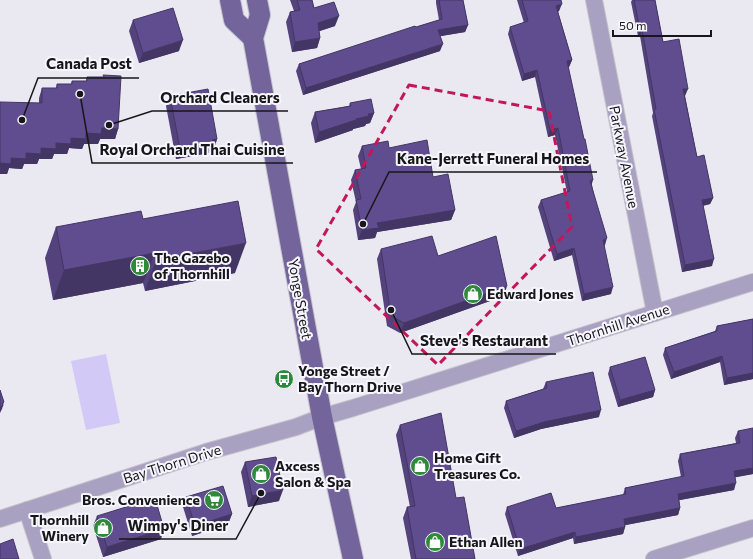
<svg xmlns="http://www.w3.org/2000/svg" width="753" height="559" viewBox="0 0 753 559" font-family="Commissioner,sans-serif">
<style>
.green{fill:#d3c9f6}
.lines{fill:none;stroke-linecap:round;stroke-linejoin:round}
.minor-casing{stroke:#c4c2ca;stroke-width:18}
.major-casing{stroke:#c4c2ca;stroke-width:22}
.minor{stroke:#a8a1c1;stroke-width:16}
.major{stroke:#73649c;stroke-width:20}
.wall{fill:#53427b}
.shaded-wall{fill:#433664}
.building{fill:#604d8f;stroke:#433664}
.marked{fill:none;stroke:#c2185b;stroke-width:3;stroke-dasharray:8 5;stroke-linejoin:round}
.labels{text-anchor:middle;stroke-width:4;stroke-linejoin:round;paint-order:stroke}
.street-label{font-size:14px;fill:#171719;stroke:#f7f6fe}
.poi-label{font-size:14px;font-weight:bold;fill:#171719;stroke:#f7f6fe;text-anchor:start}
.leader{fill:none;stroke:#171719;stroke-width:1.5}
.callout-dot{fill:#171719;stroke:#f7f6fe;stroke-width:1.5}
.callout-label{font-size:15px;text-anchor:middle;font-weight:bold;fill:#171719;stroke:#f7f6fe;stroke-width:4;stroke-linejoin:round;paint-order:stroke}
</style>
<rect width="100%" height="100%" fill="#eae8f1"/>
<path class="green" d="M 106,354 L 120,423 L 86,430 L 71,361 Z"/>
<g class="lines">
<g class="minor-casing">
<g id="minor">
<path d="M 594,0 L 655,313"/>
<path d="M 27,510 L 43,559"/>
<path d="M 0,519 L 206,452 L 296,427 L 322,417 L 353,408 L 753,282"/>
<path d="M 654,559 L 753,528"/>
</g>
</g>
<g class="major-casing">
<g id="major">
<path d="M 230,0 L 234,20 L 253,38"/>
<path d="M 257,0 L 260,15 L 253,38 L 322,417 L 353,559"/>
</g>
</g>
<use href="#minor" class="minor"/>
<use href="#major" class="major"/>
</g>
<g class="wall">
<path d="M 290,0 L 312,0 L 314,8 L 335,26 L 319,31 L 320,38 L 317,48 L 292,52 L 286,22 L 290,12 L 294,11 Z"/>
<path d="M 436,0 L 463,0 L 468,25 L 465,32 L 440,36 L 440,51 L 303,95 L 296,71 L 299,64 L 439,20 L 436,3 Z"/>
<path d="M 517,0 L 561,0 L 559,11 L 558,12 L 572,60 L 569,67 L 568,67 L 592,185 L 605,245 L 604,246 L 611,294 L 582,301 L 572,255 L 554,261 L 538,207 L 541,200 L 567,192 L 555,135 L 548,137 L 535,77 L 522,81 L 508,34 L 510,27 L 524,23 Z"/>
<path d="M 632,0 L 655,0 L 663,42 L 685,96 L 697,157 L 713,198 L 710,204 L 703,206 L 712,266 L 682,272 L 652,116 L 653,113 L 640,36 L 638,36 L 631,2 Z"/>
<path d="M 133,20 L 179,51 L 139,63 L 129,31 Z"/>
<path d="M 103,75 L 118,129 L 115,139 L 100,139 L 98,144 L 84,144 L 82,149 L 69,148 L 67,154 L 54,154 L 52,159 L 39,159 L 37,164 L 24,164 L 22,169 L 9,168 L 7,174 L 0,174 L 39,103 L 39,98 L 42,88 L 56,88 L 57,84 L 71,84 L 72,81 L 86,81 L 87,77 L 103,77 Z"/>
<path d="M 170,96 L 217,139 L 214,149 L 210,150 L 209,153 L 176,159 L 166,106 Z"/>
<path d="M 350,103 L 374,113 L 370,123 L 366,124 L 365,126 L 353,129 L 353,130 L 315,143 L 311,123 L 315,112 L 349,106 Z"/>
<path d="M 362,146 L 389,148 L 433,177 L 455,210 L 451,220 L 377,232 L 375,238 L 358,240 L 353,210 L 356,202 L 351,180 L 355,170 L 361,169 L 358,156 Z"/>
<path d="M 143,219 L 235,273 L 145,291 L 143,283 L 53,300 L 45,258 L 56,227 Z"/>
<path d="M 381,249 L 438,256 L 504,296 L 400,333 L 387,326 L 377,259 Z"/>
<path d="M 753,319 L 753,379 L 724,385 L 720,362 L 671,379 L 663,355 L 665,348 L 715,331 L 717,326 Z"/>
<path d="M 610,367 L 655,390 L 653,397 L 618,407 L 608,374 Z"/>
<path d="M 546,382 L 599,417 L 541,429 L 514,438 L 504,408 L 506,401 L 543,389 Z"/>
<path d="M 400,425 L 456,498 L 475,559 L 411,559 L 403,518 L 407,507 L 410,507 L 396,435 Z"/>
<path d="M 738,431 L 753,474 L 735,477 L 734,490 L 679,500 L 680,508 L 678,515 L 625,525 L 625,527 L 623,534 L 574,544 L 573,538 L 518,556 L 505,514 L 507,507 L 556,508 L 623,495 L 625,488 L 681,477 L 678,461 L 680,454 L 736,443 L 735,438 Z"/>
<path d="M 245,462 L 279,501 L 248,507 L 241,472 Z"/>
<path d="M 186,497 L 232,514 L 228,524 L 192,536 L 183,507 Z"/>
<path d="M 97,516 L 161,539 L 103,557 L 93,526 Z"/>
</g>
<g class="shaded-wall">
<path d="M 562,4 L 559,11 L 553,13 L 556,6 Z"/>
<path d="M 339,16 L 335,26 L 314,33 L 318,23 Z"/>
<path d="M 468,25 L 465,32 L 436,37 L 438,30 Z"/>
<path d="M 640,29 L 642,29 L 640,36 L 638,36 Z"/>
<path d="M 320,38 L 317,48 L 292,52 L 295,42 Z"/>
<path d="M 183,40 L 179,51 L 139,63 L 143,53 Z"/>
<path d="M 443,44 L 440,51 L 303,95 L 306,88 Z"/>
<path d="M 572,60 L 569,67 L 564,68 L 567,61 Z"/>
<path d="M 537,70 L 535,77 L 522,81 L 524,74 Z"/>
<path d="M 683,89 L 688,89 L 685,96 L 681,96 Z"/>
<path d="M 374,113 L 370,123 L 366,124 L 365,126 L 353,129 L 353,130 L 315,143 L 319,132 L 368,114 Z"/>
<path d="M 102,128 L 118,129 L 115,139 L 100,139 L 98,144 L 84,144 L 82,149 L 69,148 L 67,154 L 54,154 L 52,159 L 39,159 L 37,164 L 24,164 L 22,169 L 9,168 L 7,174 L 0,174 L 0,163 L 11,158 Z"/>
<path d="M 558,128 L 555,135 L 548,137 L 550,130 Z"/>
<path d="M 217,139 L 214,149 L 210,150 L 209,153 L 176,159 L 180,149 Z"/>
<path d="M 593,180 L 591,187 L 590,181 Z"/>
<path d="M 713,198 L 710,204 L 700,206 L 702,200 Z"/>
<path d="M 455,210 L 451,220 L 377,232 L 375,238 L 358,240 L 362,230 L 377,223 Z"/>
<path d="M 607,238 L 605,245 L 600,247 L 603,240 Z"/>
<path d="M 246,243 L 235,273 L 145,291 L 156,260 Z"/>
<path d="M 574,248 L 572,255 L 554,261 L 557,254 Z"/>
<path d="M 155,253 L 143,283 L 53,300 L 64,270 Z"/>
<path d="M 714,259 L 712,266 L 682,272 L 685,265 Z"/>
<path d="M 507,286 L 504,296 L 400,333 L 404,323 Z"/>
<path d="M 613,287 L 611,294 L 582,301 L 584,294 Z"/>
<path d="M 722,356 L 720,362 L 671,379 L 674,372 Z"/>
<path d="M 753,373 L 753,379 L 724,385 L 727,378 Z"/>
<path d="M 655,390 L 653,397 L 618,407 L 620,400 Z"/>
<path d="M 4,402 L 2,409 L 0,413 L 0,407 L 2,403 Z"/>
<path d="M 601,410 L 599,417 L 541,429 L 514,438 L 516,431 L 544,422 Z"/>
<path d="M 753,468 L 753,474 L 732,478 L 734,471 Z"/>
<path d="M 736,483 L 734,490 L 675,501 L 678,494 Z"/>
<path d="M 283,490 L 279,501 L 248,507 L 252,496 Z"/>
<path d="M 680,508 L 678,515 L 621,526 L 624,519 Z"/>
<path d="M 232,514 L 228,524 L 192,536 L 195,526 Z"/>
<path d="M 625,527 L 623,534 L 574,544 L 576,537 Z"/>
<path d="M 164,529 L 161,539 L 103,557 L 107,547 Z"/>
<path d="M 575,532 L 573,538 L 518,556 L 520,549 Z"/>
</g>
<g class="building">
<path d="M 297,0 L 312,0 L 314,8 L 334,2 L 339,16 L 318,23 L 320,38 L 295,42 L 290,12 L 300,10 Z"/>
<path d="M 439,0 L 463,0 L 468,25 L 438,30 L 443,44 L 306,88 L 299,64 L 415,26 L 416,27 L 442,19 Z"/>
<path d="M 522,0 L 561,0 L 562,4 L 556,6 L 572,60 L 567,61 L 584,139 L 585,139 L 593,180 L 590,181 L 607,238 L 603,240 L 613,287 L 584,294 L 574,248 L 557,254 L 541,200 L 570,191 L 558,128 L 550,130 L 537,70 L 524,74 L 510,27 L 528,21 Z"/>
<path d="M 634,0 L 655,0 L 663,42 L 679,39 L 688,89 L 683,89 L 697,157 L 704,155 L 713,198 L 702,200 L 714,259 L 685,265 L 654,109 L 656,109 L 642,29 L 640,29 Z"/>
<path d="M 173,8 L 183,40 L 143,53 L 133,20 Z"/>
<path d="M 103,75 L 121,76 L 118,129 L 102,128 L 101,134 L 86,133 L 86,139 L 71,138 L 71,144 L 56,143 L 56,149 L 41,148 L 41,154 L 26,153 L 26,159 L 11,158 L 11,164 L 0,163 L 0,102 L 42,103 L 42,88 L 57,88 L 57,84 L 72,84 L 72,81 L 87,81 L 87,77 L 104,77 Z"/>
<path d="M 208,89 L 217,139 L 212,140 L 213,143 L 180,149 L 170,96 Z"/>
<path d="M 371,99 L 374,113 L 368,114 L 369,116 L 356,119 L 356,120 L 319,132 L 315,112 L 351,106 L 350,103 Z"/>
<path d="M 427,140 L 433,177 L 448,174 L 455,210 L 377,223 L 379,228 L 362,230 L 356,200 L 361,199 L 355,170 L 366,168 L 362,146 L 388,141 L 389,148 Z"/>
<path d="M 238,201 L 246,243 L 156,260 L 155,253 L 64,270 L 56,227 L 141,211 L 143,219 Z"/>
<path d="M 432,236 L 438,256 L 496,236 L 507,286 L 404,323 L 391,316 L 381,249 Z"/>
<path d="M 753,319 L 753,373 L 727,378 L 722,356 L 674,372 L 665,348 L 717,331 L 717,326 Z"/>
<path d="M 645,357 L 655,390 L 620,400 L 610,367 Z"/>
<path d="M 593,372 L 601,410 L 544,422 L 516,431 L 506,401 L 547,388 L 546,382 Z"/>
<path d="M 0,390 L 4,402 L 2,403 L 3,406 L 0,407 Z"/>
<path d="M 441,413 L 456,498 L 464,497 L 475,559 L 416,559 L 407,507 L 415,506 L 400,425 Z"/>
<path d="M 753,428 L 753,468 L 734,471 L 736,483 L 678,494 L 680,508 L 624,519 L 625,527 L 576,537 L 575,532 L 520,549 L 507,507 L 551,493 L 556,508 L 626,494 L 625,488 L 684,476 L 680,454 L 740,443 L 738,431 Z"/>
<path d="M 276,457 L 283,490 L 252,496 L 245,462 Z"/>
<path d="M 223,486 L 232,514 L 195,526 L 186,497 Z"/>
<path d="M 155,498 L 164,529 L 107,547 L 97,516 Z"/>
<path d="M 13,539 L 19,559 L 0,559 L 0,544 Z"/>
</g>
<path class="marked" d="M 409,85 L 549,111 L 572,227 L 438,365 L 316,249 Z"/>
<defs>
<g id="building-disc" transform="scale(1)"><circle r="9.5" fill="#2f893a" stroke="#f7f6fe"/><path d="M-4-6H4V6H1V3H-1V6H-4ZM-2.5-4.3h1.7v1.8h-1.7ZM.8-4.3h1.7v1.8H.8ZM-2.5-1h1.7V.8h-1.7ZM.8-1h1.7V.8H.8Z" fill="#fff"/></g>
<g id="shop-disc" transform="scale(1)"><circle r="9.5" fill="#2f893a" stroke="#f7f6fe"/><path d="M-5-2.5h2.3a2.7 3.5 0 0 1 5.4 0H5L5.5 6h-11ZM-1.5-2.5h3a1.5 2.3 0 0 0-3 0Z" fill="#fff"/></g>
<g id="bus-disc" transform="scale(1)"><circle r="9.5" fill="#2f893a" stroke="#f7f6fe"/><path d="M-5-6H5V4H4V6H2V4H-2V6H-4V4H-5ZM-3.5-4V0h7V-4ZM-3.5 1.2v1.5H-2V1.2ZM2 1.2v1.5H3.5V1.2Z" fill="#fff"/></g>
<g id="supermarket-disc" transform="scale(1)"><circle r="9.5" fill="#2f893a" stroke="#f7f6fe"/><path d="M-6-5.5h2.5l.6 2H6L4.5 2H-2.5L-4.4-4H-6ZM-1.5 3.2a1.3 1.3 0 1 0 .1 0ZM3 3.2a1.3 1.3 0 1 0 .1 0Z" fill="#fff"/></g>
</defs>
<g fill-rule="evenodd">
<use href="#building-disc" x="140" y="266"/>
<use href="#shop-disc" x="473" y="294"/>
<use href="#bus-disc" x="284" y="379"/>
<use href="#shop-disc" x="420" y="466"/>
<use href="#shop-disc" x="261" y="474"/>
<use href="#supermarket-disc" x="214" y="500"/>
<use href="#shop-disc" x="103" y="528"/>
<use href="#shop-disc" x="435" y="542"/>
</g>
<g class="labels">
<g class="street-label">
<text transform="translate(624 157) rotate(79)" y="5">Parkway Avenue</text>
<text transform="translate(300 299) rotate(80)" y="5">Yonge Street</text>
<text transform="translate(618 325) rotate(-18)" y="5">Thornhill Avenue</text>
<text transform="translate(172 464) rotate(-17)" y="5">Bay Thorn Drive</text>
</g>
<g class="poi-label">
<text x="154" y="263">The Gazebo<tspan x="154" dy="16">of Thornhill</tspan></text>
<text x="487" y="299">Edward Jones</text>
<text x="298" y="376">Yonge Street /<tspan x="298" dy="16">Bay Thorn Drive</tspan></text>
<text x="434" y="463">Home Gift<tspan x="434" dy="16">Treasures Co.</tspan></text>
<text x="275" y="471">Axcess<tspan x="275" dy="16">Salon &amp; Spa</tspan></text>
<text x="200" y="505" text-anchor="end">Bros. Convenience</text>
<text x="89" y="525" text-anchor="end">Thornhill<tspan x="89" dy="16">Winery</tspan></text>
<text x="449" y="547">Ethan Allen</text>
</g>
</g>
<path class="leader" d="M22 120L38 78H139M109 125L152 111H288M80 94L92 163H293M363 224L389 172H597M391 310L412 354H556M261 493L236 539H119"/>
<g class="callout-dot">
<circle cx="22" cy="120" r="4"/>
<circle cx="109" cy="125" r="4"/>
<circle cx="80" cy="94" r="4"/>
<circle cx="363" cy="224" r="4"/>
<circle cx="391" cy="310" r="4"/>
<circle cx="261" cy="493" r="4"/>
</g>
<g class="callout-label">
<text x="89" y="69">Canada Post</text>
<text x="220" y="103">Orchard Cleaners</text>
<text x="192" y="155">Royal Orchard Thai Cuisine</text>
<text x="493" y="164">Kane-Jerrett Funeral Homes</text>
<text x="484" y="346">Steve's Restaurant</text>
<text x="178" y="531">Wimpy's Diner</text>
</g>
<path d="M613 30v6h98v-6" fill="none" stroke="#171719" stroke-width="2"/>
<text x="619" y="30" font-size="12" fill="#171719" stroke="#f7f6fe" stroke-width="3" paint-order="stroke">50 m</text>
</svg>
